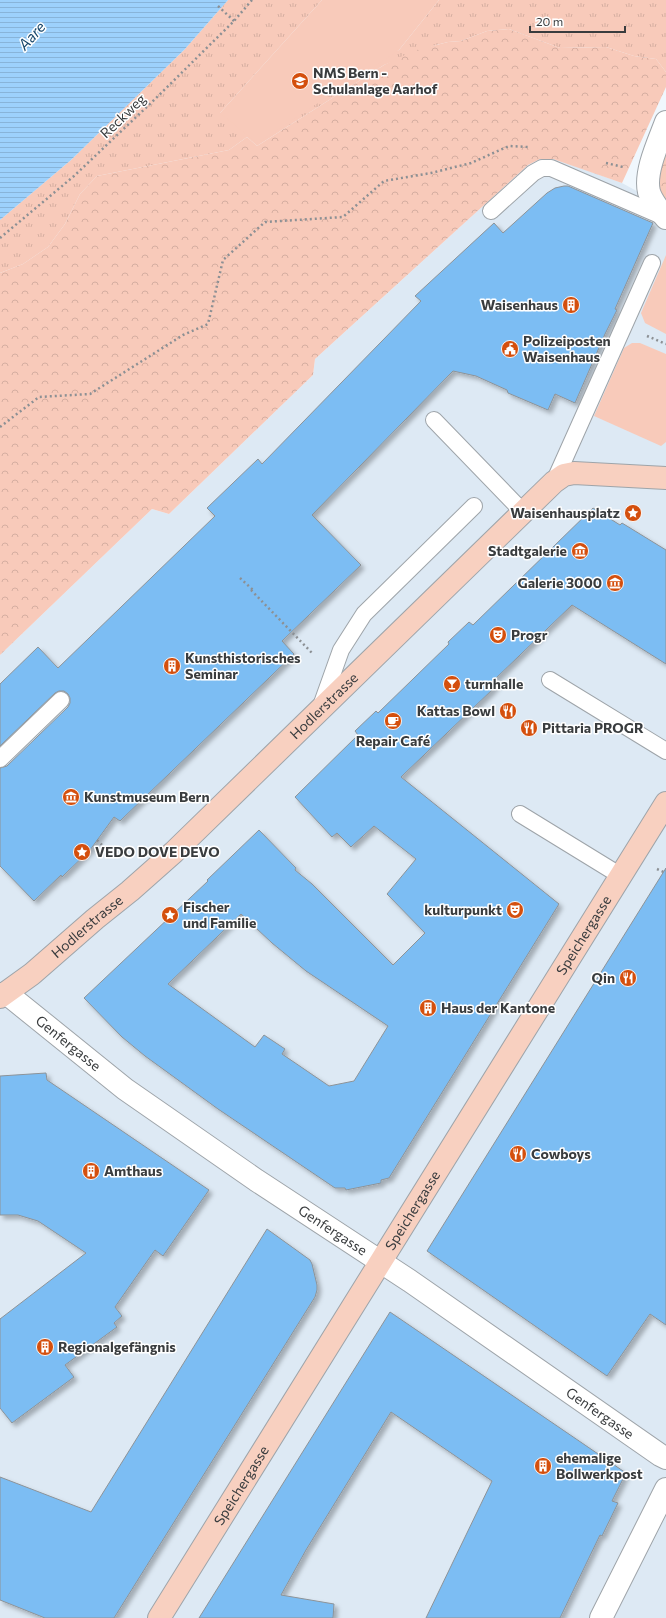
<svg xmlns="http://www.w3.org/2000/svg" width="666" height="1618" viewBox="0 0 666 1618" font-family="Commissioner,sans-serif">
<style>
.built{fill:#dde9f4}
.grass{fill:url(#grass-tufts)}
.forest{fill:url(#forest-crowns)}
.park{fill:#f8caba}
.water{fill:url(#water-rules)}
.building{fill:#7cbdf3;stroke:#8d9398;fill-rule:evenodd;filter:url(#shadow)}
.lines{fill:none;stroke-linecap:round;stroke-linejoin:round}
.lane-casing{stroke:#9ea4a9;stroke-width:18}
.street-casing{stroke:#9ea4a9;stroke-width:24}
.secondary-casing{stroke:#9ea4a9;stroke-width:24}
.path{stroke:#8c9094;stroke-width:2.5;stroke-dasharray:2 3;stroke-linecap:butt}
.lane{stroke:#fff;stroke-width:16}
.street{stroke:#fff;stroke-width:22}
.secondary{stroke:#f8d0c0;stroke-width:22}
.labels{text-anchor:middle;stroke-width:3;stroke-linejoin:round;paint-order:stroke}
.poi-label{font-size:14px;font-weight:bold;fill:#393c3e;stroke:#fff;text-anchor:start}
.street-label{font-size:14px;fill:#393c3e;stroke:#fff}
.water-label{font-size:15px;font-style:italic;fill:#17476b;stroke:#fff}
</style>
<defs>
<pattern id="grass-tufts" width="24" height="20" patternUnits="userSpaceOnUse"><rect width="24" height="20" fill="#f8caba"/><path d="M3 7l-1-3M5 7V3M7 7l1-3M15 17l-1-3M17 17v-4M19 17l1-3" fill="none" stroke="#d5aea1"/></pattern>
<pattern id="forest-crowns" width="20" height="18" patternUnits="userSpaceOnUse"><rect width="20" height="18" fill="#f8caba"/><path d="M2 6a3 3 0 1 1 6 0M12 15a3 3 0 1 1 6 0" fill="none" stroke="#d5aea1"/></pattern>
<pattern id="water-rules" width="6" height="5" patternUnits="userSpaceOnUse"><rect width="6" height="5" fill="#9dd1fc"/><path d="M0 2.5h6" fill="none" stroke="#88b4d9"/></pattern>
<filter id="shadow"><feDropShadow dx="3.5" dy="3.5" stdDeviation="2" flood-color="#0004"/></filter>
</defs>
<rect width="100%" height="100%" fill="#f0f7fd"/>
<path class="built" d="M 540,159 L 553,159 L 558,160 L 622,183 L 666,207 L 666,1618 L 0,1618 L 0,655 L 152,509 L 169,514 L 313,375 L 315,359 L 528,165 Z"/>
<path class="grass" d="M 228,0 L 322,0 L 220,113 L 399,50 L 439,0 L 666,0 L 666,72 L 656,59 L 634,56 L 606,47 L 560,48 L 509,29 L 487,31 L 461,41 L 448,42 L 436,45 L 384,65 L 257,146 L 247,137 L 229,150 L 97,176 L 80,194 L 65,224 L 48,247 L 23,264 L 0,273 L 0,220 L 71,160 L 185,49 Z"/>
<g class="forest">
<path d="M 509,29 L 560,48 L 606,47 L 634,56 L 656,59 L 666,72 L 666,87 L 622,183 L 553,159 L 540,159 L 528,165 L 315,359 L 313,375 L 169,514 L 152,509 L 0,655 L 0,273 L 23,264 L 48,247 L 65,224 L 80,194 L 97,176 L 229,150 L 247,137 L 257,146 L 384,65 L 413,51 L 448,42 L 461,41 L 487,31 Z"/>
<path d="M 666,125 L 666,205 L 651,176 Z"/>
</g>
<g class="park">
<path d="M 322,0 L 439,0 L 399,50 L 257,143 L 220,113 Z"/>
<path d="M 666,255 L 666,334 L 645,323 L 641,313 Z"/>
<path d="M 632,343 L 640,343 L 666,354 L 666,442 L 661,446 L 594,416 L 624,348 Z"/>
</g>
<path class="water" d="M 0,0 L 228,0 L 185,49 L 71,160 L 0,220 Z"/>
<g class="building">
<path d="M 564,186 L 568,186 L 653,223 L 615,309 L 617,310 L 605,334 L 575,403 L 555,394 L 548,410 L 508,393 L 507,390 L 476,376 L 453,371 L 312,515 L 361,565 L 282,641 L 294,654 L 120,821 L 114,817 L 90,850 L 62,877 L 61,875 L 34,901 L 0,866 L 0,768 L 7,766 L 68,707 L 70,703 L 70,698 L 68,694 L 64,691 L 59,691 L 55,693 L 0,746 L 0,684 L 38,647 L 58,668 L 215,516 L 207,508 L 258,459 L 262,464 L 421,301 L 415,296 L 494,223 L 503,233 L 547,193 L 555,188 Z"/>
<path d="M 593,508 L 620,525 L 622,523 L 666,550 L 666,664 L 572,605 L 493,681 L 497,684 L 493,688 L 493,689 L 401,777 L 559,904 L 389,1178 L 381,1180 L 381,1183 L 346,1190 L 345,1188 L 335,1188 L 218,1109 L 145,1056 L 122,1037 L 84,998 L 208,881 L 207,880 L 259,830 L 296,868 L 295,870 L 312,884 L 393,965 L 425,933 L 387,894 L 416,859 L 374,826 L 351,847 L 337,833 L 332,837 L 295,797 L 358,735 L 355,731 L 376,711 L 378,713 L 449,644 L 448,642 L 469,622 L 473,625 ZM 241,914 L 272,943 L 306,971 L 388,1026 L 354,1081 L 329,1086 L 282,1054 L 285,1049 L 264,1035 L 255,1047 L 168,984 Z"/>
<path d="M 666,868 L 666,1325 L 650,1314 L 607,1376 L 427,1251 Z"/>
<path d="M 46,1073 L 47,1080 L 209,1190 L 163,1256 L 155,1250 L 115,1307 L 122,1316 L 114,1323 L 117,1327 L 65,1365 L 74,1377 L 12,1423 L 0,1408 L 0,1319 L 86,1253 L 38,1221 L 18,1215 L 0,1215 L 0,1076 Z"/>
<path d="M 267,1229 L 310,1260 L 312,1264 L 317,1285 L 317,1290 L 315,1297 L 114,1618 L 45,1618 L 0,1600 L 0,1477 L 91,1512 Z"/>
<path d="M 390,1312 L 626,1473 L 612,1501 L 618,1503 L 602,1536 L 600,1535 L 560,1618 L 426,1618 L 492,1481 L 391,1412 L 306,1550 L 281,1595 L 334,1604 L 333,1618 L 199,1618 Z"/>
</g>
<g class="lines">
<g class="lane-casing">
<g id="lane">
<path d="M 491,211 L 533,173 L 542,168 L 551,168 L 664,217"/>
<path d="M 434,420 L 523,512"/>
<path d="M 554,482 L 652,263"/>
<path d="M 550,680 L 666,751"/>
<path d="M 321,706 L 341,650 L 364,614 L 474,506"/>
<path d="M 0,759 L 61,700"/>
<path d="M 520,814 L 621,876"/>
</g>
</g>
<g class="street-casing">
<g id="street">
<path d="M 666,122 C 659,141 644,172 649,192 C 652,202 659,210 666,218"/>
<path id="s1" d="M 6,993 L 125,1089 L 256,1180 L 410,1281 L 660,1455 L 666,1458"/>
<path d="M 601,1618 L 666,1489"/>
</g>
</g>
<g class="secondary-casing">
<g id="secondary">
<path id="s2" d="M 0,997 L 32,974 L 95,919 L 130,891 L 174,852 L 554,482 L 564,475 L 574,473 L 666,478"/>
<path id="s3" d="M 159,1618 L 666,803"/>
</g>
</g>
<g class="path">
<path d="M 218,6 L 234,21"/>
<path d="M 606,163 L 623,167"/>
<path d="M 0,238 L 74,176 L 152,102 L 234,21 L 252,0"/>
<path d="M 647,336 L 666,344"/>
<path d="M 0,427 L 39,397 L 90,394 L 183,335 L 208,324 L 223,260 L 265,222 L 343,217 L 384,181 L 431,173 L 471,163 L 509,146 L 528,147"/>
<path d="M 240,578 L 253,590"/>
<path d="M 251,590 L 312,653"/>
<path d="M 97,840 L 113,856"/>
<path d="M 657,869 L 666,873"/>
</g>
<use href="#lane" class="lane"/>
<use href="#street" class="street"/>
<use href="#secondary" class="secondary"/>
</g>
<defs>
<g id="school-disc" transform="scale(0.9)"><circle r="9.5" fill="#d44f0d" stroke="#fff"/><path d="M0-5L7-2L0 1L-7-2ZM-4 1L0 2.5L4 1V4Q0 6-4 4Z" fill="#fff"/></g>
<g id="building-disc" transform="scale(0.9)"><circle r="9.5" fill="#d44f0d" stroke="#fff"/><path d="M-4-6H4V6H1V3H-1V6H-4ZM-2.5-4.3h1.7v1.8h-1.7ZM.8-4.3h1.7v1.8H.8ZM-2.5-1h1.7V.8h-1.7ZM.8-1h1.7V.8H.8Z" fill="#fff"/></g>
<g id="civic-disc" transform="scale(0.9)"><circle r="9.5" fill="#d44f0d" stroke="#fff"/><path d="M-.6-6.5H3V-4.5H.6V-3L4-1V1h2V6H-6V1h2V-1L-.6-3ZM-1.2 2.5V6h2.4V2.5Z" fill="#fff"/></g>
<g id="sight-disc" transform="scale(0.9)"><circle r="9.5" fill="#d44f0d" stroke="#fff"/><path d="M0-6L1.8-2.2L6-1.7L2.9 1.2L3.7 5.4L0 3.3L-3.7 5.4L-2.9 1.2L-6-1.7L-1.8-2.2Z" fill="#fff"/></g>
<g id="museum-disc" transform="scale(0.9)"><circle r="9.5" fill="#d44f0d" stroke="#fff"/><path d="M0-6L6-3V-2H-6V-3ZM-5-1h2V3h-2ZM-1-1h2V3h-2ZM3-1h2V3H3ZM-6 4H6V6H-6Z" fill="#fff"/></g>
<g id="theatre-disc" transform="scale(0.9)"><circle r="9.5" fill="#d44f0d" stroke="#fff"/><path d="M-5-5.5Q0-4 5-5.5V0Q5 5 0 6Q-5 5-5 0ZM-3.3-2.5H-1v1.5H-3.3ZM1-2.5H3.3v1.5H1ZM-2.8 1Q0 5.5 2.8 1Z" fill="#fff"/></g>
<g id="bar-disc" transform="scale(0.9)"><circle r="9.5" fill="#d44f0d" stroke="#fff"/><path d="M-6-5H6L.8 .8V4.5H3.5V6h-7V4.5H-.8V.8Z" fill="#fff"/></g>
<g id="restaurant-disc" transform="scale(0.9)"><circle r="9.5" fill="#d44f0d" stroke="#fff"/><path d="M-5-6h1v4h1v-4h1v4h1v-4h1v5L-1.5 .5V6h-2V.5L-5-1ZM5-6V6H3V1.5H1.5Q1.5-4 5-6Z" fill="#fff"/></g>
<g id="cafe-disc" transform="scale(0.9)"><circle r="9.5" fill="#d44f0d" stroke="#fff"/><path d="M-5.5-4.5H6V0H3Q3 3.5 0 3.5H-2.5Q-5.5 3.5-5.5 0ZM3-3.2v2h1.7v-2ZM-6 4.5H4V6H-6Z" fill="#fff"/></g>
</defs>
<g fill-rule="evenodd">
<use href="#school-disc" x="300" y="81"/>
<use href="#building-disc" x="571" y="305"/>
<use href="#civic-disc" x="510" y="349"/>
<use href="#sight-disc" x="633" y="513"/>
<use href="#museum-disc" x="580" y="551"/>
<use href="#museum-disc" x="615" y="583"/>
<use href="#theatre-disc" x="498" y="635"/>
<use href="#building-disc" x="172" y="666"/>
<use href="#bar-disc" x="452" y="684"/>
<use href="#restaurant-disc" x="508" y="711"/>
<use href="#cafe-disc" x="393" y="721"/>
<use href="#restaurant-disc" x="529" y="728"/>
<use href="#museum-disc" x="71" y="797"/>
<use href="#sight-disc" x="82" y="852"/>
<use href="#theatre-disc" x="515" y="910"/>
<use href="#sight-disc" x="170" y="915"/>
<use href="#restaurant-disc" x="628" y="978"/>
<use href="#building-disc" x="428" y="1008"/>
<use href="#restaurant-disc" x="518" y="1154"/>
<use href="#building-disc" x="91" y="1171"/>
<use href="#building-disc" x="45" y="1347"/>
<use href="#building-disc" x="543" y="1466"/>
</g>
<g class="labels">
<g class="poi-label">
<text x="313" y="78">NMS Bern -<tspan x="313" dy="16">Schulanlage Aarhof</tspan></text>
<text x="558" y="310" text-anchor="end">Waisenhaus</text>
<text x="523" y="346">Polizeiposten<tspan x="523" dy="16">Waisenhaus</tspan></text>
<text x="620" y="518" text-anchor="end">Waisenhausplatz</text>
<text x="567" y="556" text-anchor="end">Stadtgalerie</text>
<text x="602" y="588" text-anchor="end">Galerie 3000</text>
<text x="511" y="640">Progr</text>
<text x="185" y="663">Kunsthistorisches<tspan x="185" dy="16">Seminar</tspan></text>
<text x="465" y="689">turnhalle</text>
<text x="495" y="716" text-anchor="end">Kattas Bowl</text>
<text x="542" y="733">Pittaria PROGR</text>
<text x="393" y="746" text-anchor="middle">Repair Café</text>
<text x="84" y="802">Kunstmuseum Bern</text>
<text x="95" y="857">VEDO DOVE DEVO</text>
<text x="183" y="912">Fischer<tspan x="183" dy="16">und Familie</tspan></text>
<text x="502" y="915" text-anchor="end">kulturpunkt</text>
<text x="615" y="983" text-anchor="end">Qin</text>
<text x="441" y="1013">Haus der Kantone</text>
<text x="531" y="1159">Cowboys</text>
<text x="104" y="1176">Amthaus</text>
<text x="58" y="1352">Regionalgefängnis</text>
<text x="556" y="1463">ehemalige<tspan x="556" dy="16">Bollwerkpost</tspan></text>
</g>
<g class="street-label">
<text transform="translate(123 116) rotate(-44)" y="5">Reckweg</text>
<text dy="5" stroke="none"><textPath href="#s2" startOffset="436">Hodlerstrasse</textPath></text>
<text dy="5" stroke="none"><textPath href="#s2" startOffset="112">Hodlerstrasse</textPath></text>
<text dy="5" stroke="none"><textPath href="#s3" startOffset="804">Speichergasse</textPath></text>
<text dy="5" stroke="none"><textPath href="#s1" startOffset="80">Genfergasse</textPath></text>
<text dy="5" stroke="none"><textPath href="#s3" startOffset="480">Speichergasse</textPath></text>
<text dy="5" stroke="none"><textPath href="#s1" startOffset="404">Genfergasse</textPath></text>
<text dy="5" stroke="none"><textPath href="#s1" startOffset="728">Genfergasse</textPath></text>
<text dy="5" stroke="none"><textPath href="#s3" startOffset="156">Speichergasse</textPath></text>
</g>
<g class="water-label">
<text transform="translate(32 36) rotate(-48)" y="5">Aare</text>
</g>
</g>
<path d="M530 26v6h95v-6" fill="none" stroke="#393c3e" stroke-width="2"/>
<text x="536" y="26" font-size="12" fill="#393c3e" stroke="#ffffff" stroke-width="3" paint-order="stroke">20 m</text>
</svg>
